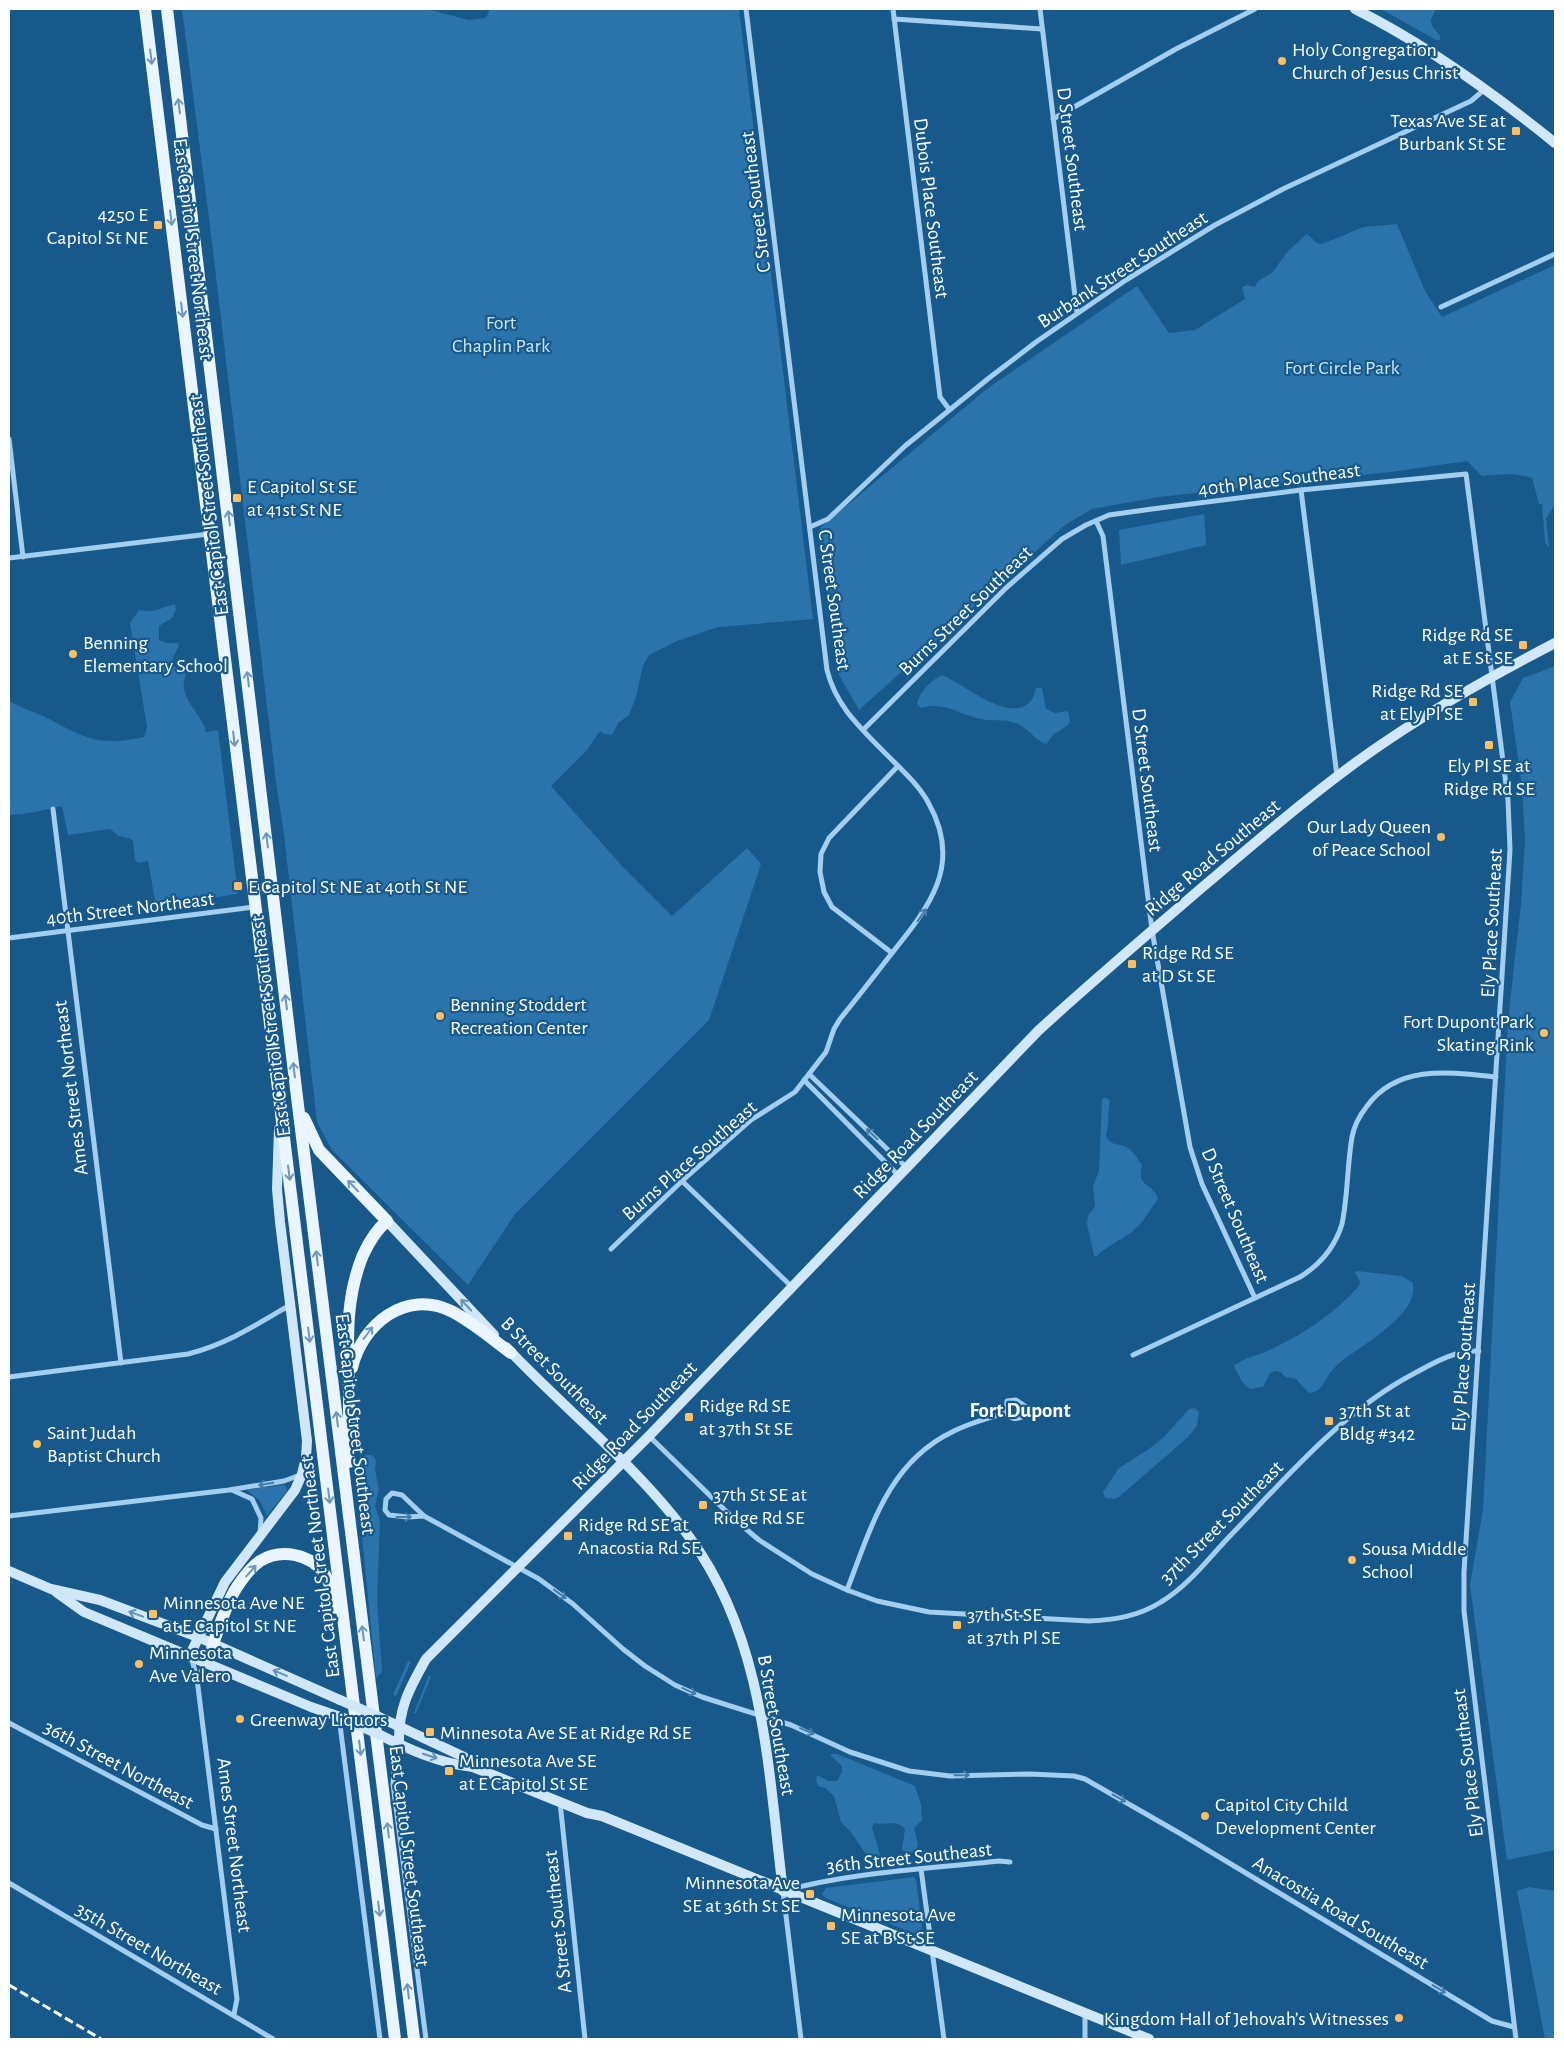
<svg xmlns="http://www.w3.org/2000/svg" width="1564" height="2048" viewBox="0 0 1564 2048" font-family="'Alegreya Sans',sans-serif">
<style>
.green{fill:#2a73ab}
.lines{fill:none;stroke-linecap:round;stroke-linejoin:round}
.minor{stroke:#a3ceef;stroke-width:5}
.secondary{stroke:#d0e7fa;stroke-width:10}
.primary{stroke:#eaf5ff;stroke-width:12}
.rail{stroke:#fff;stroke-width:3;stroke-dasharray:9 4;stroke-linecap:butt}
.secondary-bridge{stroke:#d0e7fa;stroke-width:10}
.oneway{stroke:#6c97ba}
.oneway2{stroke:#427caa}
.oneway3{stroke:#6292b8}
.poi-dot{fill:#ffbe60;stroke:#18598c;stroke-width:2}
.labels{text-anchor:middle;stroke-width:4.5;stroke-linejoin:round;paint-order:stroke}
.poi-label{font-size:20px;fill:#fff;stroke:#18598c;text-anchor:start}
.street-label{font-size:20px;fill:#fff;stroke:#18598c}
.park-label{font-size:20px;fill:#c9e5fa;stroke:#18598c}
.neighbourhood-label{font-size:21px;font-weight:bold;fill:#fff;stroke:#18598c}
</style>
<rect width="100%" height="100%" fill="#18598c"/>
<g class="green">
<path d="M 182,9 L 426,9 L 469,20 L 486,18 L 490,9 L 739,9 L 813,619 L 718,627 L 677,641 L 649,655 L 643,666 L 636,697 L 629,715 L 618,723 L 612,735 L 604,734 L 600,731 L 587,750 L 551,786 L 623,867 L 672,916 L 747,848 L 761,864 L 709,1020 L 515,1214 L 468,1285 L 332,1150 L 317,1122 L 283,826 L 277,790 L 210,226 Z"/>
<path d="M 1381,9 L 1436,9 L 1431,20 L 1432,26 L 1440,36 L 1440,40 L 1436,40 Z"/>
<path d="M 1397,224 L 1425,291 L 1442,317 L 1555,265 L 1555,505 L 1546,518 L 1549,548 L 1545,542 L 1542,504 L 1539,504 L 1532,478 C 1515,473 1500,474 1482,476 L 1467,461 L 1391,472 L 1159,497 L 1092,509 L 1065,525 L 859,710 L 839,675 L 821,527 L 988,388 L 1137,286 L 1169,333 L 1195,330 L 1245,299 L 1242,287 L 1247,285 L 1255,287 L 1258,281 L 1272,273 L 1288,251 L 1307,234 L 1317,243 L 1322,244 L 1364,227 Z"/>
<path d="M 1204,514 L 1206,545 L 1121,565 L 1119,530 Z"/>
<path d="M 175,604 L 176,610 L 172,618 L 159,626 L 159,640 L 166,643 L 179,643 C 178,652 170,656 173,666 L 184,671 L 186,675 C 176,697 202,713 206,732 L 218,730 L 238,894 L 156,906 L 148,861 L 138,863 L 135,860 L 133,841 L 131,839 L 119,836 L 110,829 L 68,835 L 62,806 L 30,813 L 9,815 L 9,701 C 19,707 30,710 41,715 C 62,725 85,741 109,741 C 121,742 133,739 144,737 L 147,727 L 130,623 L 139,610 C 157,613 159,608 175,604 Z"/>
<path d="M 1555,666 L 1555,1850 L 1507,1860 L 1470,1585 L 1483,1510 L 1508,1020 L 1521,904 L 1525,841 L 1522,786 L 1510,702 L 1523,678 Z"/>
<path d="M 942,675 C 963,683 1008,724 1030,702 C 1033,699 1035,692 1036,688 L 1042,688 L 1046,709 L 1055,713 L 1068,711 L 1070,722 L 1067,726 L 1054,734 L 1046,744 C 1035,740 1029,729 1018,724 C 1006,718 993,722 980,719 C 959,714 943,701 921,708 L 917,704 C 920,691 930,681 942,675 Z"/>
<path d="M 1106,1098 L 1110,1100 C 1107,1112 1110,1123 1106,1135 C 1110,1146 1117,1143 1126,1147 C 1134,1151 1138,1159 1142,1166 C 1136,1188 1152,1181 1158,1199 L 1142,1222 L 1132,1232 L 1102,1251 L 1096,1257 L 1094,1256 L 1087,1224 L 1088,1216 L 1095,1206 L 1093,1186 L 1099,1171 L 1102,1099 Z"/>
<path d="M 1357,1271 L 1401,1276 L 1412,1282 C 1423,1310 1364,1345 1344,1359 C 1339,1363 1334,1368 1330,1373 C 1324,1381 1321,1393 1309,1393 L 1296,1379 L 1285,1377 L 1281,1372 L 1275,1371 L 1270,1373 L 1263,1387 L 1250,1389 L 1242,1382 L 1234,1366 C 1244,1357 1260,1355 1272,1349 C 1305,1333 1335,1313 1359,1286 L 1360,1281 L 1355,1273 Z"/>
<path d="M 1195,1408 L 1199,1412 L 1197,1426 L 1187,1438 L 1119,1497 L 1114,1499 L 1105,1498 L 1103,1492 L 1119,1468 L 1149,1449 L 1164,1437 L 1189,1409 Z"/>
<path d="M 365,1455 L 372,1455 L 376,1460 L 375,1470 L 379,1490 L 375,1506 L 380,1521 L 377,1600 L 382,1672 L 376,1678 L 362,1536 L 362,1461 Z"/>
<path d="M 282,1485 L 286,1486 L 287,1491 L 267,1516 L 260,1501 L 247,1490 Z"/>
<path d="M 408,1661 L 411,1662 L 396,1696 L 393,1695 Z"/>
<path d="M 429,1675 L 431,1677 L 416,1713 L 414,1713 Z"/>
<path d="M 831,1754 L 837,1754 L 915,1786 L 921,1804 L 922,1820 L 914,1828 L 918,1845 L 916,1851 L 908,1853 L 902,1850 L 905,1829 C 896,1819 886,1826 874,1823 L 872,1827 L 880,1855 L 877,1859 L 868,1857 L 850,1831 L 841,1822 L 834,1796 L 825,1788 L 818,1786 L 816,1781 L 817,1775 L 828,1781 L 837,1781 L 842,1772 L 842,1766 L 831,1756 Z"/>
<path d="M 914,1877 L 916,1880 L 922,1926 L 921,1931 L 916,1934 L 825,1898 L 822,1894 L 826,1888 Z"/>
<path d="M 1529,1887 L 1555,1891 L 1555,2039 L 1545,2039 L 1517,1891 Z"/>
</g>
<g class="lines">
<g class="minor">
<path d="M 893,9 L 940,397 L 949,409"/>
<path d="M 1040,9 L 1077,313"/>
<path d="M 894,19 L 1042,29"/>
<path d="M 1053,119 L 1176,49 L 1255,9"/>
<path d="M 1441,307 L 1555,254"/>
<path d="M 9,439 L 23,557"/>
<path d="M 1301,490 L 1337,776"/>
<path d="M 1096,521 L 1103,536 L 1152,930 L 1190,1147 L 1202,1184 L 1255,1298"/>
<path d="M 810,527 L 828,519 L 905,446 L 989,378 L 1036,342 L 1126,280 L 1215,225 L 1283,189 L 1471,101 L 1485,89"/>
<path d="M 9,558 L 209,534"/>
<path d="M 863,730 L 1006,588 L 1062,539 L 1086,525 L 1109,515 L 1152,509 L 1301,490 L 1466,474 L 1508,800 L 1510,850 L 1464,1572 L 1464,1611 L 1516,2039"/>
<path d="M 53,809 L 121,1363"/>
<path d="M 9,938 L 254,907"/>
<path d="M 892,953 L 832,907 L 824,892 L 820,872 L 821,854 L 829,838 L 898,766"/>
<path d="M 809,1074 L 907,1168"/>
<path d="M 804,1080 L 899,1176"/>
<path d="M 682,1181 L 792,1287"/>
<path d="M 611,1249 L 682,1181 L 751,1120 L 795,1092 L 826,1052 L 834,1029 L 840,1019 C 858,997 875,975 892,953 C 929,907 963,865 929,804 C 919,785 902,770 887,755 C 862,729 836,707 827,670 L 746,9"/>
<path d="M 1133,1355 L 1300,1277 C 1321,1264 1335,1247 1342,1224 C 1348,1195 1347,1166 1352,1137 C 1354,1126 1360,1115 1367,1106 C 1398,1064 1450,1072 1496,1077"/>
<path d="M 9,1377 L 188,1354 C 227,1344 256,1325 290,1305"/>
<path d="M 649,1436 L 734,1519 L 759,1540 L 812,1574 L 847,1590 L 877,1601 L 929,1612 L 1089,1621 C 1115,1620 1139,1616 1161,1602 C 1188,1586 1208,1559 1229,1537 C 1286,1478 1342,1411 1415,1373 C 1435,1362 1456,1350 1479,1351"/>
<path d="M 232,1490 L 252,1499 L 261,1518 L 260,1534"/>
<path d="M 9,1516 L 229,1490 L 284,1481 L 300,1475"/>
<path d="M 424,1516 L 408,1517 L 389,1515 L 385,1510 L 386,1499 L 392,1493 L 402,1495 L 424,1516 L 539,1579 L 573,1604 L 623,1649 L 645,1666 L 675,1685 L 702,1697 L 791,1725 L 850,1752 L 909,1771 L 950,1776 L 1030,1774 L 1074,1776 L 1085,1779 L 1181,1834 L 1492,2021 L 1514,2027"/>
<path d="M 847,1590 C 871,1528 888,1463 952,1432 C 969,1423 988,1418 1006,1413 L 1007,1401 L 1016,1400 L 1025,1406 L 1025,1411 L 1022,1417 C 1015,1420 1011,1419 1006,1413"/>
<path d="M 191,1656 L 197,1679 L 237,1999 L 234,2014"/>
<path d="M 198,1678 L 205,1663"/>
<path d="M 339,1717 L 380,2039"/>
<path d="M 9,1723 L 202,1825 L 216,1829"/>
<path d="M 399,1744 L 395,1758 L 393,1784 L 426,2039"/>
<path d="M 560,1802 L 585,2039"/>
<path d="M 921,1869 L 944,2039"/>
<path d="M 9,1883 L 273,2039"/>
<path d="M 1085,2014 L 1085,2039"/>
<path d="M 801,2039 L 783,1891 C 852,1872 928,1869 999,1861 L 1010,1862"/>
</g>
<g class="secondary">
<path d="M 1355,9 C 1427,45 1492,92 1555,143"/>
<path d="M 387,1221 L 494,1335"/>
<path d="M 506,1347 C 566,1411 638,1466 690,1538 C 765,1640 768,1770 783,1891"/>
<path d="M 9,1571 L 51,1589 L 100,1600 L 198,1637 L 340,1700"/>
<path d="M 56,1592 L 84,1612 L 311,1707 L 343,1718"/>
<path d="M 190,1655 L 225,1582 L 295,1490 L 302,1474 L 306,1458 L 307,1441 L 280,1222 L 277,1189 L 279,1129"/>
<path d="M 205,1663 L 213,1644"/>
<path d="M 377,1716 L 464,1757 L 473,1767"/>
<path d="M 380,1735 C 408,1749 441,1764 473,1767 L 587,1813 L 602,1816 L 1149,2039"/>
<path d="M 399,1744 C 398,1709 409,1689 426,1659 L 649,1436 L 1038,1031 C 1088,985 1140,941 1191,897 C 1245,851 1298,805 1355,763 C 1418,717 1486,679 1555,643"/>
</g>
<g class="primary">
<path d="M 145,9 L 395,2039"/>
<path d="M 167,9 L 296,1089 L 414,2039"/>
<path d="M 304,1118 L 319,1150 L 387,1221 C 376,1230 369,1242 363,1255 C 344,1301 348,1346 349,1394 C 349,1417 349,1440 349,1462"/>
<path d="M 352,1368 C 362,1324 406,1289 451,1311 C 473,1322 492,1339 511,1353"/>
<path d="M 213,1644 C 220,1625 226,1604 237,1587 C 243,1578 251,1567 260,1561 C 281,1548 312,1554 325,1575 C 331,1584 333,1597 336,1608"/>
</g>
<g class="rail">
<path d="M 9,1985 L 101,2039"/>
<path d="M 9,2039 L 10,2039"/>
</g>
<g class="secondary-bridge">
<path d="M 340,1700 L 377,1716"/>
<path d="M 343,1718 L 380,1735"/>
</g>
</g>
<defs><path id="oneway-shaft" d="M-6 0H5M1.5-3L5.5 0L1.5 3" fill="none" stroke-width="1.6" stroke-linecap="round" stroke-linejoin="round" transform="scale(1.25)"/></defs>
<g class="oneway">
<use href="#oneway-shaft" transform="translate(151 57) rotate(83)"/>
<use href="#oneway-shaft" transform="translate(179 106) rotate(-97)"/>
<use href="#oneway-shaft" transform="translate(171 218) rotate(83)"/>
<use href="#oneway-shaft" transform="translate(182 310) rotate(83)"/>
<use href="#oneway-shaft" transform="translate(229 518) rotate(-97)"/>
<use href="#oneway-shaft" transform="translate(248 679) rotate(-97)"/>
<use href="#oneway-shaft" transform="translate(234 739) rotate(83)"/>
<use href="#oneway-shaft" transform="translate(267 840) rotate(-97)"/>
<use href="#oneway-shaft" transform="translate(286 1002) rotate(-97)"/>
<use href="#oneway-shaft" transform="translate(294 1070) rotate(-97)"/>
<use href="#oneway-shaft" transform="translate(289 1173) rotate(83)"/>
<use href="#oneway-shaft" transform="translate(353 1186) rotate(-134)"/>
<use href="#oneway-shaft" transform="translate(317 1258) rotate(-97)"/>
<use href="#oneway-shaft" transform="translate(368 1333) rotate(-53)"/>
<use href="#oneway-shaft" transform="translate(309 1335) rotate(83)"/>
<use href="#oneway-shaft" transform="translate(337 1419) rotate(-97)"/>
<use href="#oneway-shaft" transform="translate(329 1496) rotate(83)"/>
<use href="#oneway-shaft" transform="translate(251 1571) rotate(-48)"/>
<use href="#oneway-shaft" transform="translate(363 1633) rotate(-97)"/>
<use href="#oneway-shaft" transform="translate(360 1748) rotate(83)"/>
<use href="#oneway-shaft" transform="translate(388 1830) rotate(-97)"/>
<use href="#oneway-shaft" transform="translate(379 1909) rotate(83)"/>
<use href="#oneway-shaft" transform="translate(408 1991) rotate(-97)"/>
</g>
<g class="oneway2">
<use href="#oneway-shaft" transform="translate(922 915) rotate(-55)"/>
<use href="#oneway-shaft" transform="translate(872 1134) rotate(-136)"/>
<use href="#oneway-shaft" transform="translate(266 1484) rotate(171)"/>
<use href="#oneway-shaft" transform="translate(404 1517)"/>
<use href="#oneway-shaft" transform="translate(560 1594) rotate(36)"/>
<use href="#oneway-shaft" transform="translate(689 1691) rotate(24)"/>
<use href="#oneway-shaft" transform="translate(807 1731) rotate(23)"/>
<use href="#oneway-shaft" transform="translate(962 1775) rotate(-1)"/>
<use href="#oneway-shaft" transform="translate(1119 1798) rotate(29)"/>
<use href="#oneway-shaft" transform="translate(1439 1989) rotate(31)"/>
</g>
<g class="oneway3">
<use href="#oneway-shaft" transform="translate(466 1305) rotate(-133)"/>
<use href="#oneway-shaft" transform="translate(136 1614) rotate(-160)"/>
<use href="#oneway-shaft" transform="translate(280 1673) rotate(-157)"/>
<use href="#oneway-shaft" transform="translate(430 1756) rotate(18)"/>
</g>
<g class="poi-dot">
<circle cx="1282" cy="61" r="5"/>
<rect x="1511" y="126" width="10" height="10" rx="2.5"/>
<rect x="153" y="220" width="10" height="10" rx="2.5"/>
<rect x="232" y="493" width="10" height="10" rx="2.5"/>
<rect x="1518" y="640" width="10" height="10" rx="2.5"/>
<circle cx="73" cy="654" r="5"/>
<rect x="1468" y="697" width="10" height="10" rx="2.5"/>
<rect x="1484" y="740" width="10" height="10" rx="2.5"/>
<circle cx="1441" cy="837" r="5"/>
<rect x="233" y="881" width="10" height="10" rx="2.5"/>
<rect x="1127" y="959" width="10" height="10" rx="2.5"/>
<circle cx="440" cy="1016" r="5"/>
<circle cx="1544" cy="1033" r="5"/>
<rect x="684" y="1412" width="10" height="10" rx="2.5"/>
<rect x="1324" y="1416" width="10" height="10" rx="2.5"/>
<circle cx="37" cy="1444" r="5"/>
<rect x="698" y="1500" width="10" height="10" rx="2.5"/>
<rect x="563" y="1531" width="10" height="10" rx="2.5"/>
<circle cx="1352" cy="1560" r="5"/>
<rect x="148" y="1609" width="10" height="10" rx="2.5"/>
<rect x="952" y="1620" width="10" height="10" rx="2.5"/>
<circle cx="139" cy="1664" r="5"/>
<circle cx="240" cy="1719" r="5"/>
<rect x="425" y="1727" width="10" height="10" rx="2.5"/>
<rect x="444" y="1766" width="10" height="10" rx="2.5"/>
<circle cx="1205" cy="1816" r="5"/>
<rect x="805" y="1889" width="10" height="10" rx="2.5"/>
<rect x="826" y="1921" width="10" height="10" rx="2.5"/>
<circle cx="1399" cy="2018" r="5"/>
</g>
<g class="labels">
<g class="poi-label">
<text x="1292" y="56">Holy Congregation<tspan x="1292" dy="23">Church of Jesus Christ</tspan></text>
<text x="1506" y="127" text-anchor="end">Texas Ave SE at<tspan x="1506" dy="23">Burbank St SE</tspan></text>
<text x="148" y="221" text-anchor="end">4250 E<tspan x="148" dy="23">Capitol St NE</tspan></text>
<text x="247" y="493">E Capitol St SE<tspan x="247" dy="23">at 41st St NE</tspan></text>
<text x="1513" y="641" text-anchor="end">Ridge Rd SE<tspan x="1513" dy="23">at E St SE</tspan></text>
<text x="83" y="649">Benning<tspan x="83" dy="23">Elementary School</tspan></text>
<text x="1463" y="697" text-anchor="end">Ridge Rd SE<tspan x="1463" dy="23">at Ely Pl SE</tspan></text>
<text x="1489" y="772" text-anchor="middle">Ely Pl SE at<tspan x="1489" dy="23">Ridge Rd SE</tspan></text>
<text x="1431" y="833" text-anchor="end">Our Lady Queen<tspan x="1431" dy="23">of Peace School</tspan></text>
<text x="248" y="893">E Capitol St NE at 40th St NE</text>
<text x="1142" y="959">Ridge Rd SE<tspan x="1142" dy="23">at D St SE</tspan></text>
<text x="450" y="1011">Benning Stoddert<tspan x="450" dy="23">Recreation Center</tspan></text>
<text x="1534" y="1028" text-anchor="end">Fort Dupont Park<tspan x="1534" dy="23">Skating Rink</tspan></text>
<text x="699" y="1412">Ridge Rd SE<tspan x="699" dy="23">at 37th St SE</tspan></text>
<text x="1339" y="1417">37th St at<tspan x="1339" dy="23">Bldg #342</tspan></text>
<text x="47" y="1439">Saint Judah<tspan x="47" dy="23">Baptist Church</tspan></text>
<text x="713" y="1501">37th St SE at<tspan x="713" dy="23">Ridge Rd SE</tspan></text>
<text x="578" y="1531">Ridge Rd SE at<tspan x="578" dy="23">Anacostia Rd SE</tspan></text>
<text x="1362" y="1555">Sousa Middle<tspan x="1362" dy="23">School</tspan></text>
<text x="163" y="1609">Minnesota Ave NE<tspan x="163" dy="23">at E Capitol St NE</tspan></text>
<text x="967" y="1621">37th St SE<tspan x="967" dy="23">at 37th Pl SE</tspan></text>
<text x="149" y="1659">Minnesota<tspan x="149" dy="23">Ave Valero</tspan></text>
<text x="250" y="1726">Greenway Liquors</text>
<text x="440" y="1739">Minnesota Ave SE at Ridge Rd SE</text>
<text x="459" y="1767">Minnesota Ave SE<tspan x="459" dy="23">at E Capitol St SE</tspan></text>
<text x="1215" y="1811">Capitol City Child<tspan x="1215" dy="23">Development Center</tspan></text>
<text x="800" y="1889" text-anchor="end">Minnesota Ave<tspan x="800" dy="23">SE at 36th St SE</tspan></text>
<text x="841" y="1921">Minnesota Ave<tspan x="841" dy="23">SE at B St SE</tspan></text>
<text x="1389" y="2025" text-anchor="end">Kingdom Hall of Jehovah’s Witnesses</text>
</g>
<g class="street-label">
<text transform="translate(1073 159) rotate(83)" y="7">D Street Southeast</text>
<text transform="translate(755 202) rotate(-97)" y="7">C Street Southeast</text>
<text transform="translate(932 208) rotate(83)" y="7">Dubois Place Southeast</text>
<text transform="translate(194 249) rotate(83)" y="7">East Capitol Street Northeast</text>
<text transform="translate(1122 269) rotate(-33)" y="7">Burbank Street Southeast</text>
<text transform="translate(1279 479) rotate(-7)" y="7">40th Place Southeast</text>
<text transform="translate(208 505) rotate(-97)" y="7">East Capitol Street Southeast</text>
<text transform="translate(835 600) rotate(82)" y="7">C Street Southeast</text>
<text transform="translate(965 610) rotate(-44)" y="7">Burns Street Southeast</text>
<text transform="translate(1148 780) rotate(83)" y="7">D Street Southeast</text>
<text transform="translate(1212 857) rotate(-40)" y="7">Ridge Road Southeast</text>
<text transform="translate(130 908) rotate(-7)" y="7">40th Street Northeast</text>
<text transform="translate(1491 923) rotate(-87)" y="7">Ely Place Southeast</text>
<text transform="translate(270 1026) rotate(-97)" y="7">East Capitol Street Southeast</text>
<text transform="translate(70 1088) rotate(-97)" y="7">Ames Street Northeast</text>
<text transform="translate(915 1134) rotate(-46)" y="7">Ridge Road Southeast</text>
<text transform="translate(689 1160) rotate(-41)" y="7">Burns Place Southeast</text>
<text transform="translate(1236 1215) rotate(67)" y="7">D Street Southeast</text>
<text transform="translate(1463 1357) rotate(-86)" y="7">Ely Place Southeast</text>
<text transform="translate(555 1370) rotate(45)" y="7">B Street Southeast</text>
<text transform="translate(356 1424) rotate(83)" y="7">East Capitol Street Southeast</text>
<text transform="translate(634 1425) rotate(-46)" y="7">Ridge Road Southeast</text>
<text transform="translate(1221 1522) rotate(-45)" y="7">37th Street Southeast</text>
<text transform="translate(319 1567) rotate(-97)" y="7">East Capitol Street Northeast</text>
<text transform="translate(777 1725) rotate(80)" y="7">B Street Southeast</text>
<text transform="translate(1467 1763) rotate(-97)" y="7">Ely Place Southeast</text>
<text transform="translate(119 1764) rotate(28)" y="7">36th Street Northeast</text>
<text transform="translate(235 1845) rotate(83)" y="7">Ames Street Northeast</text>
<text transform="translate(410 1856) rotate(83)" y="7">East Capitol Street Southeast</text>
<text transform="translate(909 1857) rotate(-6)" y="7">36th Street Southeast</text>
<text transform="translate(1341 1912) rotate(31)" y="7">Anacostia Road Southeast</text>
<text transform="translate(557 1922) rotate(-96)" y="7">A Street Southeast</text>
<text transform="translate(149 1948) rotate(30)" y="7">35th Street Northeast</text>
</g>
<g class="park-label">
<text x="501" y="329">Fort<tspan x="501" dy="23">Chaplin Park</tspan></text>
<text x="1342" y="374">Fort Circle Park</text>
</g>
<g class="neighbourhood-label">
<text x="1020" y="1417">Fort Dupont</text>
</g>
</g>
<rect width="1564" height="2048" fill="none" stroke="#ffffff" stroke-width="20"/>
</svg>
